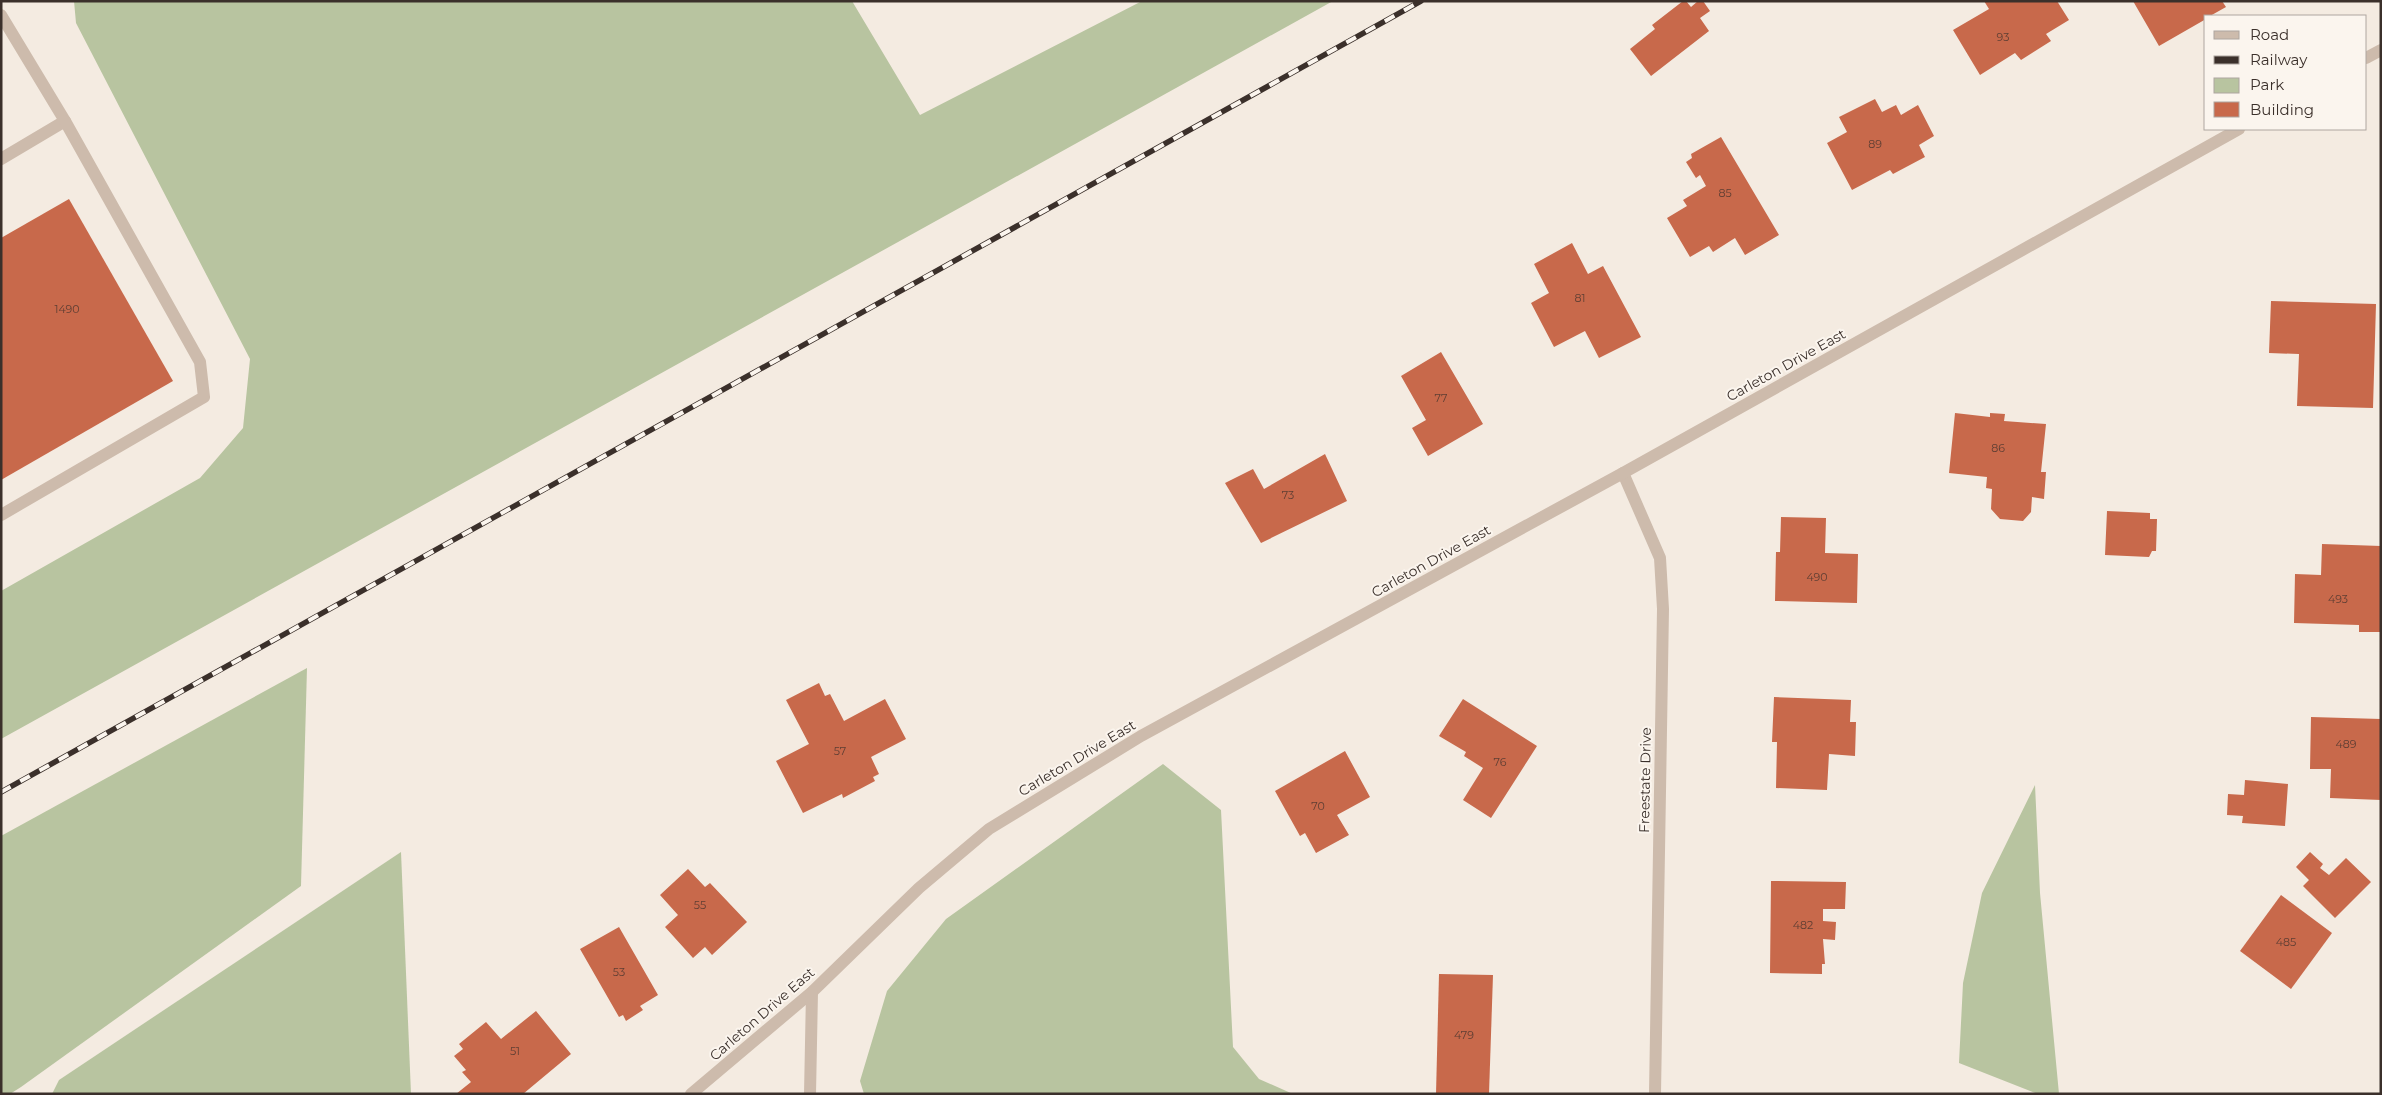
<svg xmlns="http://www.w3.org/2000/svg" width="2382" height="1095" viewBox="0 0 2382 1095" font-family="Montserrat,sans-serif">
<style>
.green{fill:#b8c4a0}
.building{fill:#c8694b}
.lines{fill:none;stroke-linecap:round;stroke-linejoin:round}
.lane{stroke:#cdbbac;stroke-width:12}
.street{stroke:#cdbbac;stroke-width:12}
.rail-casing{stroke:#3b302b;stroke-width:5.5}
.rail{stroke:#fbf5ee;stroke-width:4;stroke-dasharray:11;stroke-linecap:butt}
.labels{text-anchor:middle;stroke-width:4;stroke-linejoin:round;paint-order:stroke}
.number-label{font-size:11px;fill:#5e3e33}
.street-label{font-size:14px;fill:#3b302b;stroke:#fbf5ee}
</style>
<rect width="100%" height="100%" fill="#f4ebe1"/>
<g class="green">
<path d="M 74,1 L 852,1 L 920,115 L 1142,1 L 1333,1 L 1,739 L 1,591 L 200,478 L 243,428 L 250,359 L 76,23 Z"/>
<path d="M 307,668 L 301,886 L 21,1087 L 10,1094 L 1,1094 L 1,836 Z"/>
<path d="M 1163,764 L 1221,810 L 1233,1047 L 1259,1079 L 1293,1094 L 864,1094 L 860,1081 L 887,991 L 946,919 Z"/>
<path d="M 2035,785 L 2040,893 L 2059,1094 L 2038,1094 L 1959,1063 L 1963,983 L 1982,893 Z"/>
<path d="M 401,852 L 411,1094 L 52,1094 L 59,1080 Z"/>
</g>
<g class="building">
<path d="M 1683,1 L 1686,1 L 1691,7 L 1698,1 L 1703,1 L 1710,11 L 1700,18 L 1709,31 L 1651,76 L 1630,49 L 1655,29 L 1652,25 Z"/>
<path d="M 1984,1 L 2057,1 L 2069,20 L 2046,34 L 2051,41 L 2021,60 L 2015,53 L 1980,75 L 1953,30 L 1989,9 Z"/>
<path d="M 2133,1 L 2222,1 L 2226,7 L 2210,16 L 2206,16 L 2206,19 L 2159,46 Z"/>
<path d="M 1875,99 L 1882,112 L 1896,105 L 1901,115 L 1918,105 L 1934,136 L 1919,145 L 1925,157 L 1893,174 L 1890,170 L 1852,190 L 1827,143 L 1847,132 L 1839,117 Z"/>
<path d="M 1721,137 L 1779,235 L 1745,255 L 1735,238 L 1713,252 L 1709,246 L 1690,257 L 1667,218 L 1687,206 L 1683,200 L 1706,186 L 1700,175 L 1696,178 L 1686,162 L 1692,158 L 1691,154 Z"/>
<path d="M 69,199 L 173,381 L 1,480 L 1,238 Z"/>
<path d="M 1572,243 L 1588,274 L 1603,266 L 1641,337 L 1599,358 L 1585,331 L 1554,347 L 1531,303 L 1549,293 L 1534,264 Z"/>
<path d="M 2271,301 L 2376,304 L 2373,408 L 2297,406 L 2299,354 L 2269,353 Z"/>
<path d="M 1441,352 L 1483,424 L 1428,456 L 1412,428 L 1426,420 L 1401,376 Z"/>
<path d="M 1955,413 L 1990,417 L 1990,413 L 2005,414 L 2004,421 L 2046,424 L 2041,472 L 2046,472 L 2044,499 L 2032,497 L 2031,512 L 2023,521 L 2000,519 L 1991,509 L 1992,489 L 1986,488 L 1987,477 L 1949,473 Z"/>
<path d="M 1325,454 L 1347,501 L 1261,543 L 1225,483 L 1253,469 L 1264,489 Z"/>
<path d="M 2107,511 L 2150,513 L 2150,519 L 2157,519 L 2156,551 L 2152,551 L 2149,557 L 2105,555 Z"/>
<path d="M 1781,517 L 1826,518 L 1825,553 L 1858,554 L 1857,603 L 1775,601 L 1776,552 L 1780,552 Z"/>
<path d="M 2322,544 L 2381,546 L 2381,632 L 2359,632 L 2359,625 L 2294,623 L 2295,574 L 2321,575 Z"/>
<path d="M 819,683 L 825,696 L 830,694 L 844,721 L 885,699 L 906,739 L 871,757 L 879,774 L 873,777 L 875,781 L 843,798 L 842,794 L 803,813 L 776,761 L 809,744 L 786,700 Z"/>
<path d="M 1774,697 L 1851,700 L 1850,722 L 1856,722 L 1855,756 L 1829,754 L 1827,790 L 1776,788 L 1777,742 L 1772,742 Z"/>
<path d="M 1463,699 L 1537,746 L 1491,818 L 1463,800 L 1483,768 L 1464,756 L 1466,752 L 1439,736 Z"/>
<path d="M 2311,717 L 2381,719 L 2381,800 L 2330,798 L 2331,769 L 2310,769 Z"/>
<path d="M 1345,751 L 1370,797 L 1337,815 L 1349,835 L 1316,853 L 1305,833 L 1300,836 L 1275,791 Z"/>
<path d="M 2245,780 L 2288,784 L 2285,826 L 2242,823 L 2243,816 L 2227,815 L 2228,794 L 2244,795 Z"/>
<path d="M 2310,852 L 2323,864 L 2320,868 L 2329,875 L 2346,858 L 2371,882 L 2335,918 L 2303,886 L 2309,880 L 2296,867 Z"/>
<path d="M 688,869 L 705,887 L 710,883 L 747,922 L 712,955 L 705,947 L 693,958 L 665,927 L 678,915 L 660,895 Z"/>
<path d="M 1771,881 L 1846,882 L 1845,909 L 1823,909 L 1823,921 L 1836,922 L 1835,940 L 1823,939 L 1825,964 L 1822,964 L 1822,974 L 1770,973 Z"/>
<path d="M 2281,895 L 2332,933 L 2291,989 L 2240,951 Z"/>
<path d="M 619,927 L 658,995 L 640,1006 L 643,1010 L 626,1021 L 623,1015 L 619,1017 L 580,949 Z"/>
<path d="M 1439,974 L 1493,975 L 1489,1094 L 1436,1094 Z"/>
<path d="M 536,1011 L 571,1054 L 523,1094 L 456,1094 L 471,1082 L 462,1072 L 466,1070 L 454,1056 L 463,1049 L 459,1044 L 486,1022 L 501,1039 Z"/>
</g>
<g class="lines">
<g class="lane">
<path d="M 1,15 L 65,121 L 1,159"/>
<path d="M 1,515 L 204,397 L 200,362 L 65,121"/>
</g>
<g class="street">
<path d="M 2366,58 L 2381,50"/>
<path d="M 1623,473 L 1660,558 L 1663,609 L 1655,1094"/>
<path d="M 691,1094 L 812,992 L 919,888 L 989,829 L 1141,736 L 1623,473 L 2239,129"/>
<path d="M 810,1094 L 812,992"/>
</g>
<g class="rail-casing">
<path id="rail" d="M 1,792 L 1421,1"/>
</g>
<use href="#rail" class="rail"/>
</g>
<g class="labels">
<g class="number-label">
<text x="2003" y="41">93</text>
<text x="1875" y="148">89</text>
<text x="1725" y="197">85</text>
<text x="1580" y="302">81</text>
<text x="67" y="313">1490</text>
<text x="1441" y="402">77</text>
<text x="1998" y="452">86</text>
<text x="1288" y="499">73</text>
<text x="1817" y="581">490</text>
<text x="2338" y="603">493</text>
<text x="2346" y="748">489</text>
<text x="840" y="755">57</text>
<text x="1500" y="766">76</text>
<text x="1318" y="810">70</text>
<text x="700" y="909">55</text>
<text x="1803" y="929">482</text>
<text x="2286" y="946">485</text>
<text x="619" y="976">53</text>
<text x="1464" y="1039">479</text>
<text x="515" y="1055">51</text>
</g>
<g class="street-label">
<text transform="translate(1786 365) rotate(-29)" y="5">Carleton Drive East</text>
<text transform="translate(1431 561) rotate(-29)" y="5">Carleton Drive East</text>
<text transform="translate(1077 758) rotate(-31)" y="5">Carleton Drive East</text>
<text transform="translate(1645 780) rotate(-89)" y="5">Freestate Drive</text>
<text transform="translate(762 1014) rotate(-41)" y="5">Carleton Drive East</text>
</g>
</g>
<rect width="2382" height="1095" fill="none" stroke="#3b302b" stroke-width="5"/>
<rect x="2204" y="15" width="162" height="115" fill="#fbf5ee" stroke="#aea6a0"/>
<rect x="2214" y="31" width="25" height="8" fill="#cdbbac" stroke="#aea6a0"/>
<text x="2250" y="40" font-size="15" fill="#3b302b">Road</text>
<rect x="2214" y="56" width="25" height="8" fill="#3b302b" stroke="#aea6a0"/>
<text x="2250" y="65" font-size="15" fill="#3b302b">Railway</text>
<rect x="2214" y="78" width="25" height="15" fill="#b8c4a0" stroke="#aea6a0"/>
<text x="2250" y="90" font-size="15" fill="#3b302b">Park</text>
<rect x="2214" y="102" width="25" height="15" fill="#c8694b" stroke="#aea6a0"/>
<text x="2250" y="115" font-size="15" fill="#3b302b">Building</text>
</svg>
